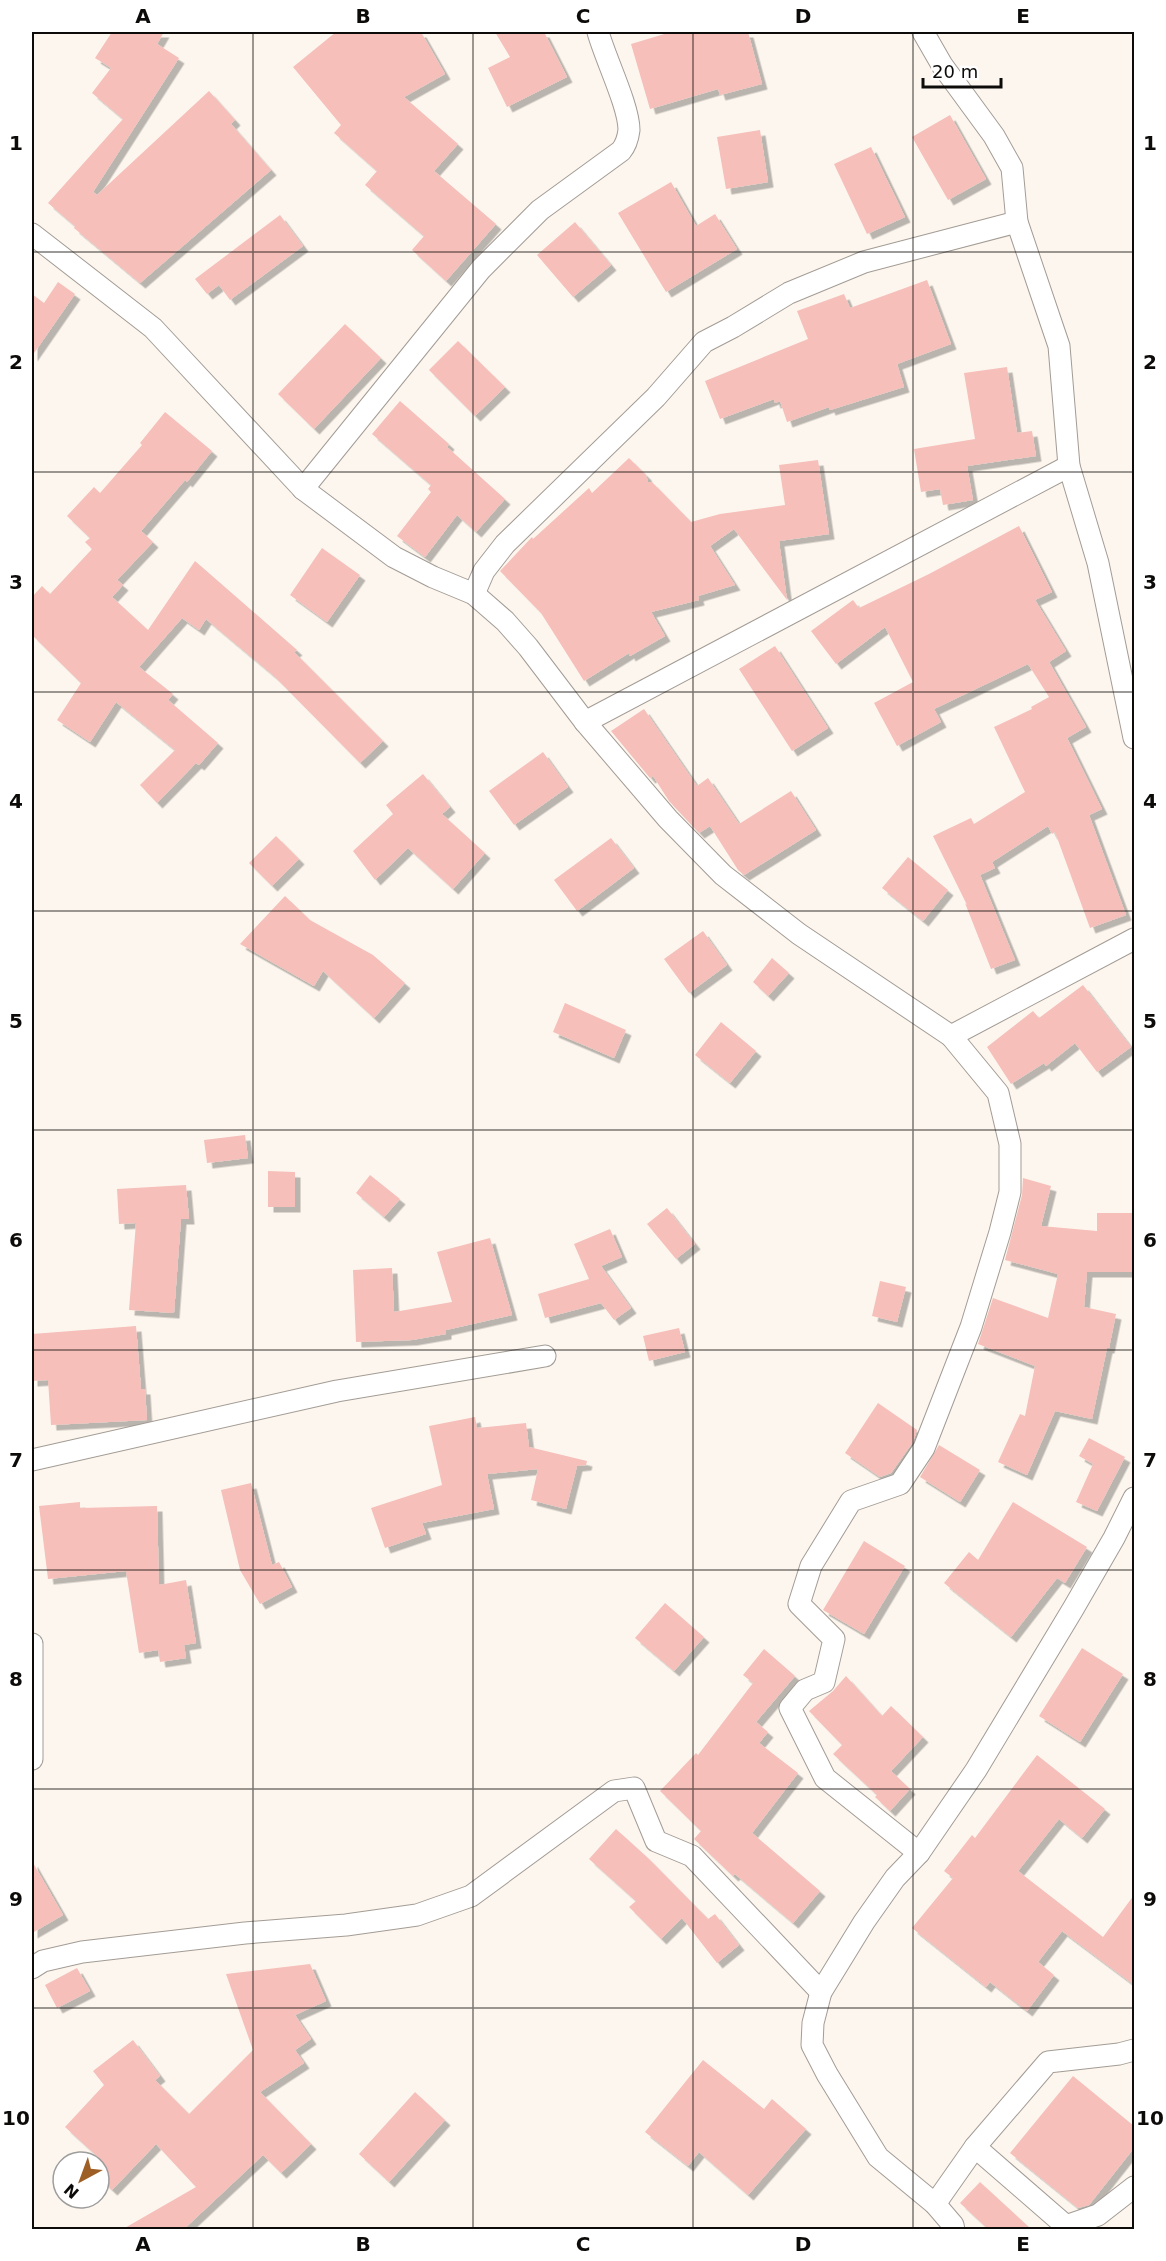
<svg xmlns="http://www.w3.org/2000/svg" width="1166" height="2261" viewBox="0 0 1166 2261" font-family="'DejaVu Sans',sans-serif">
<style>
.building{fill:#f6bfba;filter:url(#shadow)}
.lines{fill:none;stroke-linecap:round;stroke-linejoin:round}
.street-casing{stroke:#a39c95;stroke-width:23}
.street{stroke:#fff;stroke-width:21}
.grid{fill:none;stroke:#0d0b09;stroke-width:1.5;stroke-opacity:0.55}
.neatline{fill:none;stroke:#0d0b09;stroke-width:2}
.grid-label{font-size:20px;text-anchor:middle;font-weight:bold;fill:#0d0b09}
</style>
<defs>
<filter id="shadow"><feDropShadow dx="5.5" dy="5.5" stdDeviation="0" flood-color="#0004"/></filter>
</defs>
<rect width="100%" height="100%" fill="#fdf6ee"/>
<g class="building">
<path d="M 112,32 L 164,32 L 157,44 L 179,58 L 93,192 L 97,195 L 209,91 L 235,120 L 231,124 L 271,170 L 140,283 L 74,228 L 75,226 L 48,203 L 123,119 L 92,93 L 111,68 L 95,58 Z"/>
<path d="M 336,32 L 421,32 L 445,74 L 404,97 L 458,144 L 434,171 L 496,224 L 446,281 L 412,250 L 424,236 L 365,185 L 377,171 L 334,133 L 341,125 L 293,67 Z"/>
<path d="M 495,32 L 544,32 L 567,77 L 507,107 L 488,68 L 510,57 Z"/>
<path d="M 671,32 L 748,32 L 762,84 L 720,95 L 718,89 L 650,109 L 631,44 Z"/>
<path d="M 950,115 L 986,179 L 948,200 L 912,137 Z"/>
<path d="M 760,130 L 768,182 L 726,189 L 717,137 Z"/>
<path d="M 871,147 L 905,217 L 867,234 L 834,164 Z"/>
<path d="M 671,182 L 696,226 L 715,214 L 737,249 L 666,292 L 618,213 Z"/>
<path d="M 280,215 L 303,246 L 230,300 L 219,285 L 207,294 L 195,279 Z"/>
<path d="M 575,222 L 611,265 L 573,297 L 537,255 Z"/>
<path d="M 927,280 L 951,344 L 897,364 L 904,387 L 830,410 L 829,407 L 787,422 L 780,401 L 775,403 L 774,399 L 720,419 L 705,381 L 808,339 L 797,311 L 844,294 L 850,308 Z"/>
<path d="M 58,282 L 75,294 L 32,356 L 32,294 L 44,303 Z"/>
<path d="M 345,324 L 381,358 L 314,429 L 278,394 Z"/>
<path d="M 458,341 L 505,387 L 475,416 L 429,370 Z"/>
<path d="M 1007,367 L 1017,433 L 1032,431 L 1036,456 L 967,466 L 973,500 L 943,505 L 940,489 L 921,492 L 914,449 L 975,439 L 964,373 Z"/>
<path d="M 400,401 L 449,444 L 447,447 L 505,499 L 476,532 L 457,515 L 425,557 L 397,536 L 431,492 L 428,489 L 431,485 L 372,434 Z"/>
<path d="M 165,412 L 212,451 L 187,482 L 185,480 L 141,531 L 153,542 L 117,580 L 123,585 L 112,597 L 148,630 L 195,561 L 297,650 L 294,652 L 383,741 L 360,763 L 274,676 L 206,619 L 199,630 L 182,618 L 139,667 L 173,694 L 168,700 L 218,743 L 199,765 L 196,763 L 157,803 L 140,785 L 175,750 L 116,702 L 90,742 L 57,720 L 81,683 L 32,635 L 32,597 L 42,586 L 50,594 L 92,549 L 85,542 L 90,538 L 67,516 L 94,487 L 100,493 L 142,445 L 140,443 Z"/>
<path d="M 629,458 L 646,475 L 648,482 L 652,482 L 691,522 L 720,514 L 785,505 L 779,465 L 818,460 L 829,534 L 779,541 L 787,600 L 734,529 L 710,546 L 735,585 L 698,596 L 699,600 L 651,612 L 665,636 L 630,656 L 629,653 L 584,681 L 541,613 L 500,571 L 532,537 L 533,539 L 589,488 L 592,493 Z"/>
<path d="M 1019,526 L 1052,592 L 1035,600 L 1066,651 L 1049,662 L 1086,727 L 1067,738 L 1102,809 L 1089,815 L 1126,915 L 1090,928 L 1055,832 L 1052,834 L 1048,826 L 992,862 L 995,868 L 980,875 L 1015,960 L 991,969 L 965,903 L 967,905 L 933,836 L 971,818 L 974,824 L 1025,792 L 994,727 L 1032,709 L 1031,707 L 1049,697 L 1028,664 L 934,709 L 941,722 L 897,746 L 874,703 L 913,682 L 885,627 L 836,664 L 811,631 L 853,600 L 859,608 L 929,574 Z"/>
<path d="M 322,548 L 360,575 L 327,622 L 290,595 Z"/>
<path d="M 775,646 L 828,728 L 792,751 L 739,669 Z"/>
<path d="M 644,709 L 697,786 L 708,778 L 739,824 L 791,791 L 816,830 L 744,875 L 738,870 L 710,826 L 699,833 L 669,801 L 653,776 L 650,778 L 611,731 Z"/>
<path d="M 543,752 L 568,787 L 514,825 L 489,791 Z"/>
<path d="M 423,774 L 450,807 L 442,814 L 485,853 L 453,889 L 408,848 L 375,880 L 353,851 L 393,814 L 386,805 Z"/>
<path d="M 276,836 L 299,859 L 272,886 L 249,863 Z"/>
<path d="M 611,838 L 634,868 L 577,911 L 554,880 Z"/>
<path d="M 908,857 L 948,890 L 923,921 L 882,888 Z"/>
<path d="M 285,896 L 310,920 L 373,955 L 405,983 L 374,1018 L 323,971 L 314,986 L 240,944 Z"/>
<path d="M 703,931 L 727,965 L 689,993 L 664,959 Z"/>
<path d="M 772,958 L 789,973 L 768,996 L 753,982 Z"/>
<path d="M 1083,985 L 1131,1047 L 1097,1072 L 1075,1043 L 1046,1066 L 1044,1063 L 1011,1084 L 987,1047 L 1033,1011 L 1039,1018 Z"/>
<path d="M 565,1003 L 626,1030 L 614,1058 L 553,1032 Z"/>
<path d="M 721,1022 L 756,1051 L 730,1083 L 695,1055 Z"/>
<path d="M 245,1135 L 248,1158 L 207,1163 L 204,1140 Z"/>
<path d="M 268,1171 L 295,1172 L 295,1207 L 268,1207 Z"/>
<path d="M 370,1175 L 400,1199 L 384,1217 L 356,1193 Z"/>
<path d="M 1023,1178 L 1051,1186 L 1041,1226 L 1097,1231 L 1097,1213 L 1132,1213 L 1132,1272 L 1087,1272 L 1084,1307 L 1116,1314 L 1109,1348 L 1107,1348 L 1092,1419 L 1055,1411 L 1027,1475 L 998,1462 L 1020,1414 L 1025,1416 L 1035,1366 L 978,1344 L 993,1298 L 1048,1318 L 1058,1274 L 1005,1260 L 1022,1195 Z"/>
<path d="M 186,1185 L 189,1219 L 181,1219 L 174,1313 L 129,1310 L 136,1223 L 119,1224 L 117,1189 Z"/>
<path d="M 667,1208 L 695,1244 L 676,1259 L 647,1224 Z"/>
<path d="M 610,1229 L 622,1257 L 601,1266 L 631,1308 L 614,1320 L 601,1303 L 545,1318 L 538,1294 L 589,1279 L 574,1244 Z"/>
<path d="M 490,1238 L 512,1315 L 446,1330 L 446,1334 L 412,1340 L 356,1342 L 353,1270 L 392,1268 L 394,1312 L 452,1302 L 437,1252 Z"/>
<path d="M 880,1281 L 906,1287 L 897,1322 L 872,1316 Z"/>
<path d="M 136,1326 L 141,1389 L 145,1389 L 147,1420 L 51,1425 L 48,1380 L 32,1381 L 32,1334 Z"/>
<path d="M 679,1328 L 685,1352 L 649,1361 L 643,1336 Z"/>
<path d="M 878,1403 L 917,1430 L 913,1442 L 891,1473 L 880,1477 L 845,1453 Z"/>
<path d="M 475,1417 L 477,1428 L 526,1423 L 529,1447 L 587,1461 L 586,1465 L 577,1466 L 566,1509 L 531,1500 L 538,1469 L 487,1474 L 494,1509 L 422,1523 L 426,1534 L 385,1548 L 371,1508 L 442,1485 L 429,1426 Z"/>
<path d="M 1089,1438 L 1125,1457 L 1097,1511 L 1076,1502 L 1093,1464 L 1079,1456 Z"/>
<path d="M 939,1445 L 980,1470 L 960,1502 L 920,1477 Z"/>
<path d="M 251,1483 L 272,1565 L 279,1562 L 292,1587 L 260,1604 L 240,1570 L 221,1490 Z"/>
<path d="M 80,1502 L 80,1508 L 157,1506 L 159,1585 L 186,1580 L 196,1643 L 184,1645 L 186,1658 L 160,1662 L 158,1650 L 139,1653 L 126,1571 L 48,1579 L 39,1506 Z"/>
<path d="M 1013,1502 L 1087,1547 L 1065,1583 L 1057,1578 L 1011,1637 L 944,1583 L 969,1552 L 978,1560 Z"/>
<path d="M 864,1541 L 905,1566 L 864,1634 L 823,1610 Z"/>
<path d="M 665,1603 L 704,1637 L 674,1671 L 635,1638 Z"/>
<path d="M 1082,1648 L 1123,1674 L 1080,1742 L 1039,1716 Z"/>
<path d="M 764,1649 L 795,1676 L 756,1722 L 768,1732 L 759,1743 L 798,1773 L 752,1833 L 820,1891 L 793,1923 L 735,1874 L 733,1876 L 694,1839 L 701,1831 L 660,1791 L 696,1753 L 698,1755 L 753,1683 L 743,1675 Z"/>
<path d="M 846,1676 L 882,1716 L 891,1706 L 923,1737 L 891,1771 L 910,1789 L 890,1811 L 875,1797 L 877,1795 L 833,1754 L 842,1745 L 809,1711 L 833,1691 Z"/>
<path d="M 1037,1755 L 1105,1809 L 1082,1838 L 1059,1819 L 1018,1871 L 1103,1937 L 1134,1895 L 1134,1985 L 1062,1931 L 1038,1962 L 1054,1975 L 1027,2011 L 990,1982 L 986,1987 L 912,1928 L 953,1878 L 944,1871 L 972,1835 L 975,1838 Z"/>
<path d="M 616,1829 L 648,1858 L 708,1919 L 715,1914 L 739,1945 L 717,1963 L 682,1918 L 661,1939 L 629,1907 L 636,1901 L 589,1859 Z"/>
<path d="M 32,1861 L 63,1915 L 32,1933 Z"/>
<path d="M 310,1964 L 326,2001 L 295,2015 L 311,2039 L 295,2050 L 304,2063 L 260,2092 L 311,2144 L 281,2173 L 263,2155 L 184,2229 L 123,2229 L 196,2187 L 156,2144 L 112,2190 L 99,2178 L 99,2158 L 65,2127 L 104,2085 L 93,2071 L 133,2040 L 160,2076 L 155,2080 L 189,2114 L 253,2050 L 226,1974 Z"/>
<path d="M 77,1968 L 90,1991 L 57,2008 L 45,1985 Z"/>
<path d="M 703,2060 L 764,2109 L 772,2099 L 806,2129 L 748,2195 L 699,2152 L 688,2166 L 645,2132 Z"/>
<path d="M 1073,2076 L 1134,2126 L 1134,2148 L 1089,2205 L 1078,2208 L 1010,2153 Z"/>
<path d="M 415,2092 L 445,2120 L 389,2182 L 359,2154 Z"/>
<path d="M 980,2182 L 1031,2229 L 988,2229 L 960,2203 Z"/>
</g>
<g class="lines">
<g class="street-casing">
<g id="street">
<path d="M 923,32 L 942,65 L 994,136 L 1012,168 L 1017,222 L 1059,346 L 1069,466 L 1098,563 L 1134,738"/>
<path d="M 32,234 L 153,328 L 303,489 L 394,557 L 433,577 L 474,594 L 505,621 L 528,647 L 585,722 L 668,819 L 723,875 L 799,934 L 951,1036 L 998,1093 L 1010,1144 L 1010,1192 L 1000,1232 L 971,1327 L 924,1448 L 900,1484 L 851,1501 L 811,1566 L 799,1604 L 834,1639 L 824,1682 L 805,1690 L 790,1708 L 825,1778 L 919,1853"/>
<path d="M 303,489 L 481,269 L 540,210 L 621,151 C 626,145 628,138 629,130 C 629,106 605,58 598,32"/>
<path d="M 474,594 L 484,571 L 505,544 L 656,397 L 704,342 L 733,327 L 789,293 L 864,262 L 1017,222"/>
<path d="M 585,722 L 1069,466"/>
<path d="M 951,1036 L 1134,939"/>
<path d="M 32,1460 L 337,1391 L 545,1356"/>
<path d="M 32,1644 L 32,1759"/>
<path d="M 32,1968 L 43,1961 L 82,1952 L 245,1933 L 346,1925 L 417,1915 L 471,1896 L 614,1791 L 634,1788 L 656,1841 L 692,1856 L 821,1992"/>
<path d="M 975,2147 L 1066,2226 L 1098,2215 L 1134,2187"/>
<path d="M 935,2204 L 975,2147 L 1048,2062 L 1119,2054 L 1134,2050"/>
<path d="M 954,2230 L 953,2225 L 935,2204 L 878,2157 L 827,2074 L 812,2045 L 813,2023 L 821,1992 L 864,1922 L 895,1878 L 919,1853 L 976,1770 L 1073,1609 L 1114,1538 L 1134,1498"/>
</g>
</g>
<use href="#street" class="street"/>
</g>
<path class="grid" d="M 253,32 L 253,2230M 473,32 L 473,2230M 693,32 L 693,2230M 913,32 L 913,2230M 32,252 L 1134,252M 32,472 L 1134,472M 32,692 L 1134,692M 32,911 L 1134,911M 32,1130 L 1134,1130M 32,1350 L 1134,1350M 32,1570 L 1134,1570M 32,1789 L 1134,1789M 32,2008 L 1134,2008"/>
<rect width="1166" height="2261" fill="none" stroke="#ffffff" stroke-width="66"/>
<g transform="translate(81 2180) rotate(221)"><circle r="28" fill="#ffffff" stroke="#9e9d9d" stroke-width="1.5"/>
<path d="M0-4.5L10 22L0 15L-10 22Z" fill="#9e5f26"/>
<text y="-9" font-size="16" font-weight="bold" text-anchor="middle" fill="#0d0b09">N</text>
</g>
<path d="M923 78v9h78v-9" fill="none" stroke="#0d0b09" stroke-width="3"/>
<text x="932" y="78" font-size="18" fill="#0d0b09" stroke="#ffffff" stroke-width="4.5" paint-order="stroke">20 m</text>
<rect x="33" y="33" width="1100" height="2195" class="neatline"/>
<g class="grid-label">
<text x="143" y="23">A</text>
<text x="363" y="23">B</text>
<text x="583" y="23">C</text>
<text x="803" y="23">D</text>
<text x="1023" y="23">E</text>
<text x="16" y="150">1</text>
<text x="1150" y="150">1</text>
<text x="16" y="369">2</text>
<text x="1150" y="369">2</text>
<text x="16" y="589">3</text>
<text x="1150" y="589">3</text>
<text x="16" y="808">4</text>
<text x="1150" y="808">4</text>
<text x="16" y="1028">5</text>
<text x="1150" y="1028">5</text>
<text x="16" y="1247">6</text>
<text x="1150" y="1247">6</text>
<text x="16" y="1467">7</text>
<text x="1150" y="1467">7</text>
<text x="16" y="1686">8</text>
<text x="1150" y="1686">8</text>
<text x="16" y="1906">9</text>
<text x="1150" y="1906">9</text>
<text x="16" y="2125">10</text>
<text x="1150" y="2125">10</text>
<text x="143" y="2251">A</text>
<text x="363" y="2251">B</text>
<text x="583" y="2251">C</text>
<text x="803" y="2251">D</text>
<text x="1023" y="2251">E</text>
</g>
</svg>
